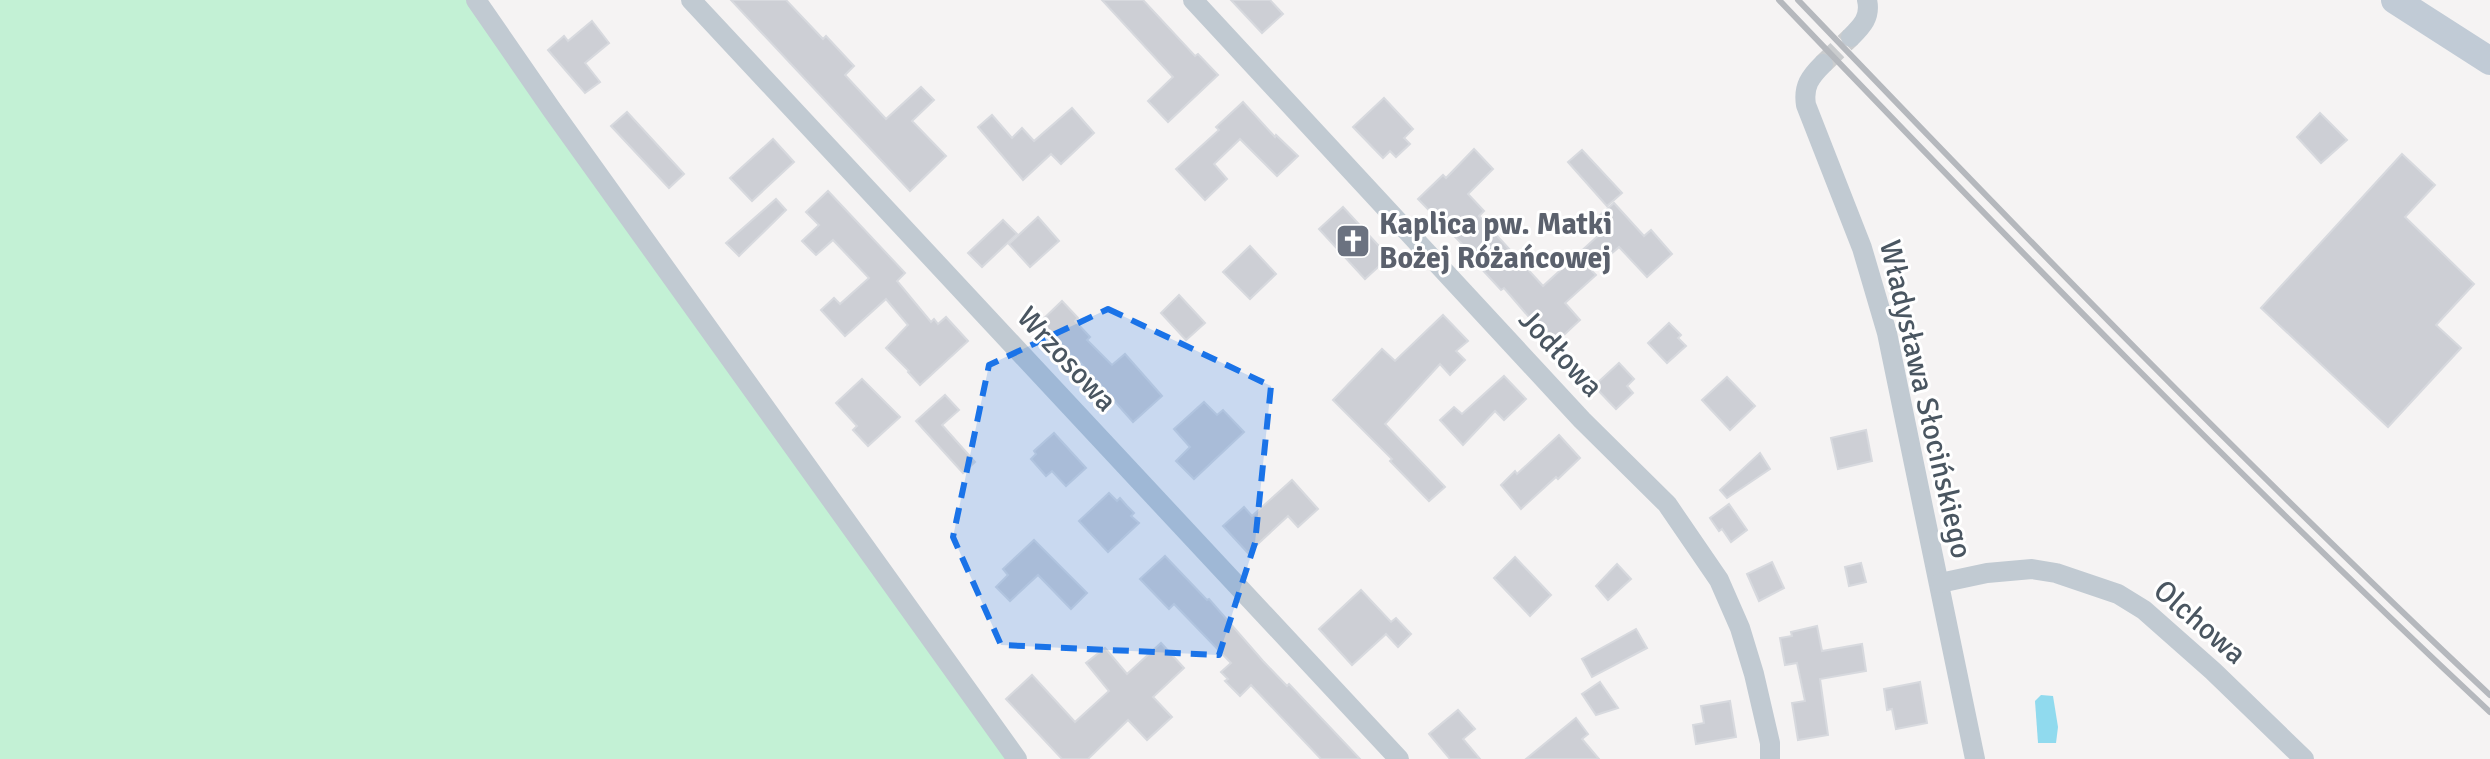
<svg xmlns="http://www.w3.org/2000/svg" width="2490" height="759" viewBox="0 0 2490 759" font-family="Signika,sans-serif">
<style>
.green{fill:#c3f1d5}
.water{fill:#90daee}
.building{fill:#cdcfd5;stroke:#d7d9de;stroke-width:2}
.lines{fill:none;stroke-linecap:round;stroke-linejoin:round}
.street-tunnel{stroke:#caccce;stroke-width:20;stroke-dasharray:20 10;stroke-linecap:butt}
.street{stroke:#c1cad2;stroke-width:20}
.secondary{stroke:#c1cbd6;stroke-width:28}
.rail{stroke:#b5b8bd;stroke-width:6}
.marked{fill:#1a73e8;fill-opacity:0.2;stroke:#1a73e8;stroke-width:6;stroke-dasharray:16 10;stroke-linejoin:round}
.labels{text-anchor:middle;stroke-width:6;stroke-linejoin:round;paint-order:stroke}
.worship-label{font-size:30px;font-weight:bold;fill:#5b616d;stroke:#fff;text-anchor:start}
.street-label{font-size:30px;fill:#4a5661;stroke:#fff}
</style>
<rect width="100%" height="100%" fill="#f5f3f3"/>
<path class="green" d="M 0,0 L 486,0 L 1022,759 L 0,759 Z"/>
<path class="water" d="M 2041,695 L 2053,696 L 2058,727 L 2056,743 L 2038,743 L 2035,701 Z"/>
<g class="building">
<path d="M 731,0 L 786,0 L 823,39 L 826,36 L 854,66 L 845,75 L 886,119 L 921,87 L 934,100 L 912,121 L 946,156 L 910,191 Z"/>
<path d="M 1102,0 L 1143,0 L 1195,56 L 1198,54 L 1218,75 L 1168,122 L 1148,101 L 1173,77 Z"/>
<path d="M 1231,0 L 1270,0 L 1283,14 L 1262,33 Z"/>
<path d="M 592,21 L 609,43 L 585,63 L 600,82 L 585,93 L 548,50 L 564,36 L 568,41 Z"/>
<path d="M 1384,98 L 1413,129 L 1404,138 L 1410,144 L 1396,157 L 1390,151 L 1383,158 L 1353,127 Z"/>
<path d="M 1243,102 L 1275,137 L 1276,135 L 1298,156 L 1277,176 L 1240,139 L 1214,164 L 1227,179 L 1205,200 L 1176,169 L 1219,130 L 1216,127 Z"/>
<path d="M 1072,108 L 1094,133 L 1061,164 L 1051,154 L 1023,180 L 978,127 L 992,115 L 1012,138 L 1022,128 L 1034,141 Z"/>
<path d="M 627,112 L 684,174 L 669,188 L 611,126 Z"/>
<path d="M 2320,113 L 2347,140 L 2321,163 L 2297,137 Z"/>
<path d="M 773,139 L 794,162 L 752,201 L 730,178 Z"/>
<path d="M 1474,149 L 1493,169 L 1468,194 L 1484,211 L 1479,216 L 1543,286 L 1600,234 L 1590,224 L 1614,203 L 1644,236 L 1651,230 L 1672,254 L 1647,277 L 1619,247 L 1592,271 L 1596,275 L 1565,303 L 1580,320 L 1553,345 L 1504,288 L 1501,290 L 1465,251 L 1467,249 L 1418,199 L 1443,175 L 1446,178 Z"/>
<path d="M 1582,150 L 1622,193 L 1607,206 L 1568,162 Z"/>
<path d="M 2402,154 L 2435,185 L 2405,217 L 2474,284 L 2436,325 L 2461,348 L 2388,427 L 2261,308 Z"/>
<path d="M 828,191 L 905,273 L 897,281 L 931,322 L 934,319 L 938,324 L 946,317 L 968,341 L 920,385 L 908,372 L 909,371 L 886,348 L 908,325 L 886,299 L 845,336 L 821,310 L 834,298 L 840,304 L 869,278 L 833,240 L 816,255 L 802,241 L 819,225 L 806,212 Z"/>
<path d="M 776,199 L 786,210 L 739,256 L 726,243 Z"/>
<path d="M 1343,207 L 1389,257 L 1365,279 L 1319,229 Z"/>
<path d="M 1038,217 L 1059,241 L 1030,267 L 1009,244 Z"/>
<path d="M 1003,220 L 1017,234 L 982,267 L 968,253 Z"/>
<path d="M 1250,246 L 1276,274 L 1250,299 L 1223,272 Z"/>
<path d="M 1179,295 L 1205,323 L 1186,340 L 1161,313 Z"/>
<path d="M 1062,301 L 1078,318 L 1075,321 L 1090,337 L 1087,340 L 1112,365 L 1125,354 L 1162,396 L 1133,422 L 1080,362 L 1079,363 L 1071,355 L 1068,358 L 1037,325 Z"/>
<path d="M 1443,315 L 1468,341 L 1456,351 L 1465,360 L 1450,375 L 1440,364 L 1385,424 L 1445,487 L 1429,501 L 1390,461 L 1392,459 L 1333,400 L 1382,349 L 1395,361 Z"/>
<path d="M 1669,323 L 1681,335 L 1678,338 L 1686,346 L 1667,363 L 1648,343 Z"/>
<path d="M 1619,363 L 1634,379 L 1627,386 L 1633,393 L 1616,409 L 1594,386 Z"/>
<path d="M 1504,376 L 1526,399 L 1504,420 L 1495,411 L 1463,445 L 1440,420 L 1454,407 L 1462,414 Z"/>
<path d="M 1727,377 L 1755,406 L 1730,430 L 1702,400 Z"/>
<path d="M 862,379 L 900,417 L 868,446 L 853,430 L 857,426 L 836,403 Z"/>
<path d="M 945,395 L 959,410 L 942,425 L 975,462 L 963,473 L 916,421 Z"/>
<path d="M 1204,402 L 1217,415 L 1223,410 L 1244,432 L 1194,479 L 1176,461 L 1190,447 L 1174,429 Z"/>
<path d="M 1866,430 L 1872,461 L 1838,469 L 1831,438 Z"/>
<path d="M 1054,433 L 1086,468 L 1066,486 L 1052,471 L 1046,476 L 1031,459 L 1036,454 L 1034,451 Z"/>
<path d="M 1559,435 L 1580,458 L 1558,479 L 1556,477 L 1521,509 L 1501,485 L 1515,471 L 1517,474 Z"/>
<path d="M 1760,453 L 1770,469 L 1727,498 L 1720,490 Z"/>
<path d="M 1292,480 L 1318,509 L 1298,527 L 1288,516 L 1248,553 L 1223,526 L 1244,507 L 1252,516 Z"/>
<path d="M 1109,493 L 1117,501 L 1120,498 L 1127,506 L 1134,513 L 1131,516 L 1139,523 L 1108,552 L 1079,521 Z"/>
<path d="M 1729,504 L 1747,530 L 1731,542 L 1722,529 L 1719,531 L 1710,518 Z"/>
<path d="M 1034,540 L 1087,593 L 1071,609 L 1038,575 L 1010,601 L 996,587 L 1008,575 L 1003,569 Z"/>
<path d="M 1165,556 L 1207,600 L 1209,599 L 1263,661 L 1287,686 L 1289,684 L 1360,759 L 1321,759 L 1251,685 L 1240,696 L 1225,681 L 1228,679 L 1221,672 L 1231,663 L 1174,604 L 1169,609 L 1140,579 Z"/>
<path d="M 1515,557 L 1551,595 L 1530,616 L 1494,578 Z"/>
<path d="M 1772,562 L 1784,588 L 1759,601 L 1747,574 Z"/>
<path d="M 1861,563 L 1866,582 L 1849,586 L 1845,567 Z"/>
<path d="M 1617,564 L 1631,579 L 1608,600 L 1596,586 Z"/>
<path d="M 1361,590 L 1391,622 L 1396,618 L 1411,634 L 1398,647 L 1386,634 L 1352,665 L 1319,629 Z"/>
<path d="M 1817,626 L 1822,651 L 1862,644 L 1866,671 L 1820,679 L 1828,735 L 1798,740 L 1792,703 L 1805,701 L 1797,663 L 1785,665 L 1780,638 L 1792,636 L 1791,632 Z"/>
<path d="M 1636,629 L 1647,648 L 1592,677 L 1582,659 Z"/>
<path d="M 1161,643 L 1184,668 L 1153,697 L 1172,717 L 1147,740 L 1128,720 L 1088,759 L 1062,759 L 1006,699 L 1032,675 L 1075,722 L 1109,691 L 1086,663 L 1105,648 L 1127,674 Z"/>
<path d="M 1600,682 L 1618,708 L 1596,715 L 1582,694 Z"/>
<path d="M 1920,682 L 1927,723 L 1896,729 L 1892,709 L 1887,710 L 1884,689 Z"/>
<path d="M 1730,701 L 1736,737 L 1696,744 L 1693,725 L 1704,723 L 1701,706 Z"/>
<path d="M 1458,710 L 1475,729 L 1463,739 L 1480,759 L 1450,759 L 1429,734 Z"/>
<path d="M 1576,718 L 1588,734 L 1582,739 L 1599,759 L 1526,759 Z"/>
</g>
<g class="lines">
<path class="street-tunnel" d="M 1823,64 L 1851,37"/>
<g class="street">
<path d="M 476,0 L 552,110 L 1017,759"/>
<path d="M 691,0 L 1399,759"/>
<path d="M 1193,0 L 1582,420 L 1667,504 L 1719,580 L 1740,628 L 1754,674 L 1770,743 L 1770,759"/>
<path d="M 1851,37 C 1862,26 1871,17 1867,0"/>
<path d="M 1823,64 C 1810,77 1803,86 1806,105 L 1862,248 L 1887,333 L 1975,759"/>
<path d="M 1940,583 L 1987,573 L 2032,569 L 2056,573 L 2118,594 L 2144,610 L 2213,671 L 2304,759"/>
</g>
<path class="secondary" d="M 2395,0 L 2490,61"/>
<g class="rail">
<path d="M 1779,0 C 2011,243 2245,483 2490,712"/>
<path d="M 1798,0 C 2024,236 2251,471 2490,695"/>
</g>
</g>
<path class="marked" d="M 1108,309 L 1271,386 L 1255,543 L 1219,655 L 1001,645 L 953,537 L 989,365 Z"/>
<defs>
<g id="church-square" transform="scale(1.8)"><rect x="-9" y="-9" width="18" height="18" rx="4" fill="#6b7280" stroke="#fff"/><path d="M-1.2-6h2.4v3.5h3.3v2.4h-3.3V6h-2.4V-.1h-3.3v-2.4h3.3Z" fill="#fff"/></g>
</defs>
<g fill-rule="evenodd">
<use href="#church-square" x="1353" y="241"/>
</g>
<g class="labels">
<g class="worship-label">
<text x="1379" y="234">Kaplica pw. Matki<tspan x="1379" dy="34">Bożej Różańcowej</tspan></text>
</g>
<g class="street-label">
<text transform="translate(1561 353) rotate(47)" y="10">Jodłowa</text>
<text transform="translate(1067 359) rotate(47)" y="10">Wrzosowa</text>
<text transform="translate(1926 399) rotate(77)" y="10">Władysława Słocińskiego</text>
<text transform="translate(2200 622) rotate(41)" y="10">Olchowa</text>
</g>
</g>
</svg>
